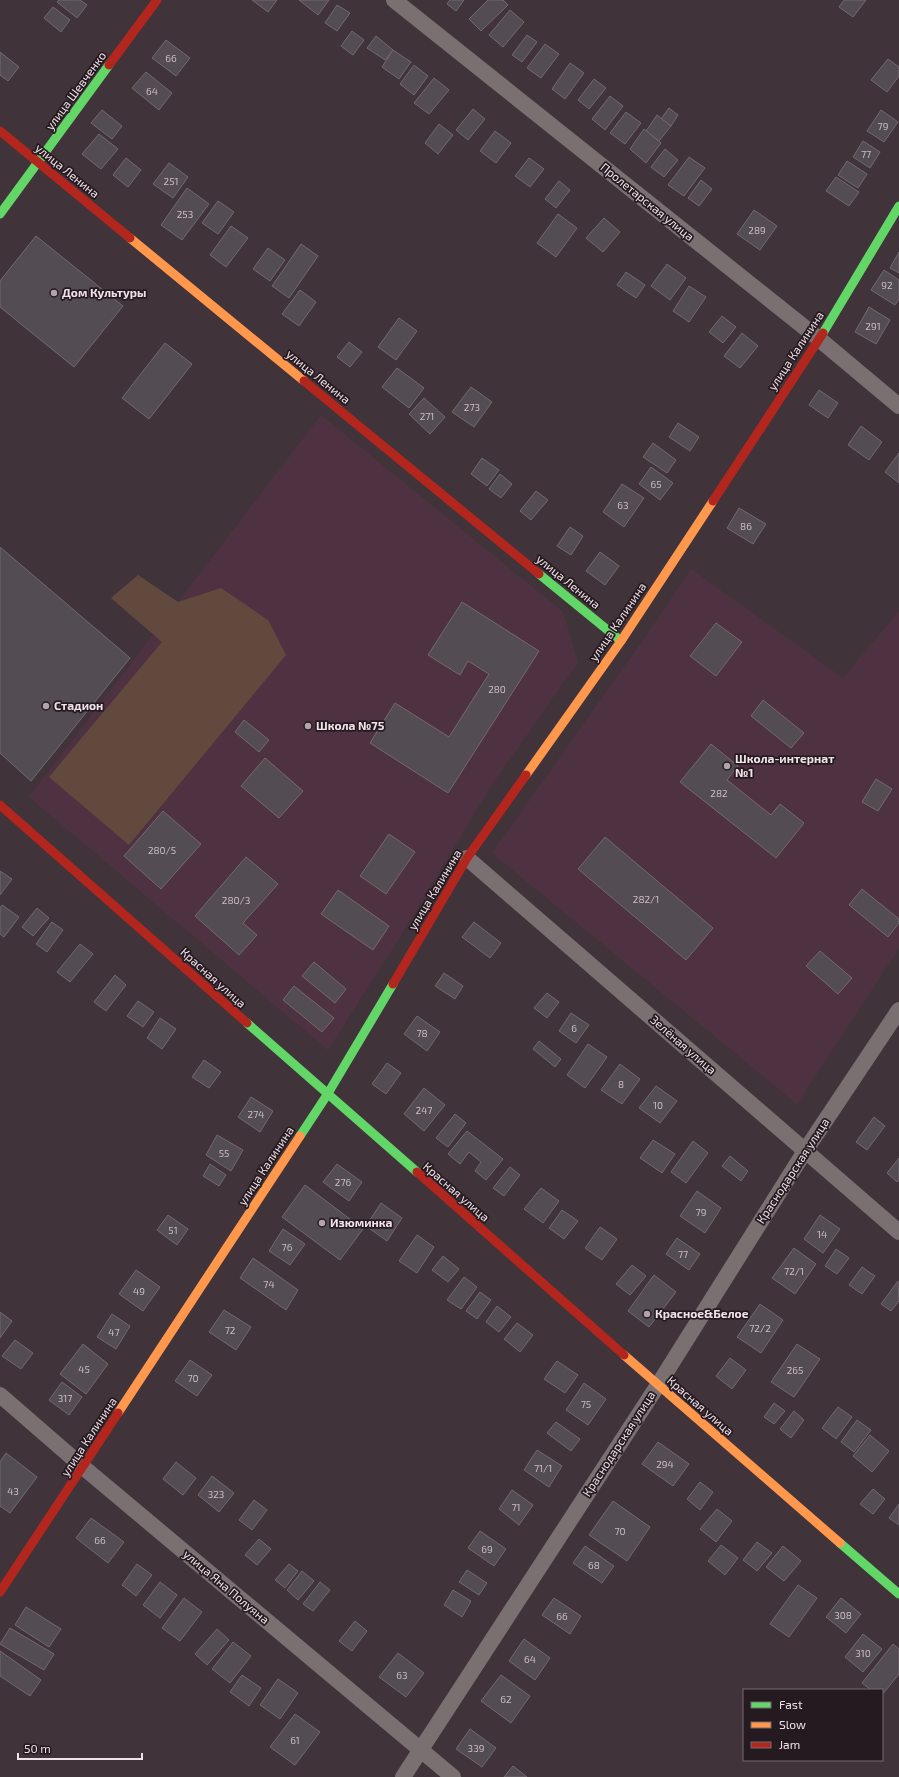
<svg xmlns="http://www.w3.org/2000/svg" width="899" height="1777" viewBox="0 0 899 1777" font-family="'Exo 2',sans-serif">
<style>
.built{fill:#4f3241}
.garden{fill:#62493e}
.building{fill:#544c53;stroke:#726970}
.lines{fill:none;stroke-linecap:round;stroke-linejoin:round}
.street{stroke:#7a7072;stroke-width:16}
.fast{stroke:#63d668;stroke-width:9}
.slow{stroke:#ff974d;stroke-width:9}
.jam{stroke:#b3261e;stroke-width:9}
.poi-dot{fill:#b3a4ac;stroke:#251a20;stroke-width:1.5}
.labels{text-anchor:middle;stroke-width:3.5;stroke-linejoin:round;paint-order:stroke}
.number-label{font-size:10px;fill:#cabcc4}
.street-label{font-size:12px;fill:#f1e1e9;stroke:#251a20}
.poi-label{font-size:12px;font-weight:bold;fill:#f1e1e9;stroke:#251a20;text-anchor:start}
</style>
<rect width="100%" height="100%" fill="#40343a"/>
<g class="built">
<path d="M 321,415 L 563,612 L 578,662 L 489,789 L 403,932 L 328,1050 L 29,797 Z"/>
<path d="M 691,569 L 843,678 L 899,611 L 899,948 L 797,1104 L 492,853 L 641,643 Z"/>
</g>
<path class="garden" d="M 138,575 L 178,602 L 221,588 L 268,620 L 286,655 L 129,845 L 49,777 L 162,642 L 111,598 Z"/>
<g class="building">
<path d="M 59,0 L 80,0 L 87,5 L 77,18 L 57,2 Z"/>
<path d="M 252,0 L 277,0 L 268,12 Z"/>
<path d="M 299,0 L 329,0 L 318,15 Z"/>
<path d="M 450,0 L 464,0 L 456,11 L 447,4 Z"/>
<path d="M 488,0 L 503,0 L 508,5 L 481,31 L 469,19 Z"/>
<path d="M 844,0 L 866,0 L 853,17 L 839,7 Z"/>
<path d="M 337,5 L 350,13 L 337,31 L 325,23 Z"/>
<path d="M 53,7 L 70,20 L 61,32 L 44,18 Z"/>
<path d="M 510,10 L 524,22 L 503,47 L 489,35 Z"/>
<path d="M 352,31 L 364,40 L 353,55 L 341,46 Z"/>
<path d="M 527,35 L 537,42 L 522,62 L 512,55 Z"/>
<path d="M 376,36 L 393,50 L 385,60 L 367,48 Z"/>
<path d="M 166,40 L 190,58 L 176,76 L 152,58 Z"/>
<path d="M 545,44 L 559,54 L 541,78 L 527,68 Z"/>
<path d="M 393,50 L 411,62 L 399,79 L 382,67 Z"/>
<path d="M 0,52 L 19,67 L 8,81 L 0,75 Z"/>
<path d="M 888,59 L 899,67 L 899,76 L 887,92 L 871,80 Z"/>
<path d="M 570,63 L 584,73 L 565,99 L 552,89 Z"/>
<path d="M 414,65 L 428,76 L 414,95 L 400,84 Z"/>
<path d="M 146,72 L 172,93 L 159,110 L 132,88 Z"/>
<path d="M 434,78 L 449,90 L 429,114 L 414,103 Z"/>
<path d="M 594,79 L 606,88 L 589,109 L 578,100 Z"/>
<path d="M 610,96 L 623,106 L 605,130 L 592,119 Z"/>
<path d="M 669,108 L 678,115 L 671,126 L 661,119 Z"/>
<path d="M 473,109 L 485,119 L 468,140 L 456,130 Z"/>
<path d="M 102,110 L 122,126 L 112,139 L 91,123 Z"/>
<path d="M 881,110 L 898,122 L 884,142 L 867,131 Z"/>
<path d="M 626,112 L 641,123 L 625,144 L 610,133 Z"/>
<path d="M 657,115 L 671,126 L 659,141 L 646,131 Z"/>
<path d="M 439,124 L 453,135 L 438,154 L 425,143 Z"/>
<path d="M 644,129 L 661,143 L 646,163 L 630,149 Z"/>
<path d="M 495,131 L 511,143 L 496,163 L 480,151 Z"/>
<path d="M 99,134 L 118,149 L 101,169 L 82,154 Z"/>
<path d="M 863,141 L 880,152 L 870,168 L 853,157 Z"/>
<path d="M 665,149 L 678,160 L 664,177 L 651,167 Z"/>
<path d="M 689,157 L 705,168 L 684,196 L 668,185 Z"/>
<path d="M 126,158 L 141,170 L 128,187 L 113,175 Z"/>
<path d="M 529,158 L 544,169 L 530,187 L 515,176 Z"/>
<path d="M 847,161 L 867,174 L 858,188 L 838,175 Z"/>
<path d="M 169,163 L 188,177 L 173,198 L 153,184 Z"/>
<path d="M 836,177 L 859,192 L 849,206 L 826,191 Z"/>
<path d="M 701,180 L 712,189 L 699,206 L 688,198 Z"/>
<path d="M 559,181 L 570,190 L 556,208 L 545,199 Z"/>
<path d="M 187,188 L 209,204 L 182,240 L 161,225 Z"/>
<path d="M 218,201 L 234,212 L 218,234 L 202,223 Z"/>
<path d="M 754,210 L 777,226 L 760,250 L 737,234 Z"/>
<path d="M 558,214 L 577,228 L 556,257 L 537,243 Z"/>
<path d="M 604,218 L 620,232 L 603,252 L 586,238 Z"/>
<path d="M 231,226 L 248,238 L 226,267 L 210,255 Z"/>
<path d="M 36,236 L 123,306 L 74,367 L 0,307 L 0,281 Z"/>
<path d="M 301,244 L 318,256 L 289,298 L 272,286 Z"/>
<path d="M 268,248 L 285,260 L 270,281 L 253,269 Z"/>
<path d="M 899,252 L 899,273 L 890,268 Z"/>
<path d="M 667,264 L 686,278 L 670,300 L 651,286 Z"/>
<path d="M 884,270 L 899,280 L 899,299 L 895,305 L 871,290 Z"/>
<path d="M 626,272 L 645,285 L 636,298 L 617,285 Z"/>
<path d="M 689,286 L 706,297 L 689,322 L 673,311 Z"/>
<path d="M 300,290 L 316,302 L 299,326 L 282,314 Z"/>
<path d="M 869,307 L 890,320 L 876,344 L 855,332 Z"/>
<path d="M 722,316 L 736,327 L 723,343 L 709,332 Z"/>
<path d="M 399,318 L 417,331 L 396,360 L 378,347 Z"/>
<path d="M 742,333 L 758,346 L 740,368 L 724,356 Z"/>
<path d="M 349,342 L 362,352 L 350,367 L 337,357 Z"/>
<path d="M 165,343 L 192,364 L 149,419 L 122,398 Z"/>
<path d="M 397,368 L 424,388 L 409,408 L 382,387 Z"/>
<path d="M 471,387 L 492,402 L 474,427 L 452,412 Z"/>
<path d="M 819,390 L 838,403 L 828,418 L 809,405 Z"/>
<path d="M 424,398 L 445,417 L 430,434 L 409,414 Z"/>
<path d="M 678,423 L 699,437 L 690,451 L 669,437 Z"/>
<path d="M 861,426 L 882,442 L 869,460 L 848,445 Z"/>
<path d="M 653,443 L 676,460 L 667,473 L 643,457 Z"/>
<path d="M 899,453 L 899,483 L 885,472 Z"/>
<path d="M 482,458 L 499,470 L 487,486 L 471,474 Z"/>
<path d="M 651,467 L 673,483 L 660,500 L 639,484 Z"/>
<path d="M 500,474 L 512,484 L 501,498 L 489,489 Z"/>
<path d="M 622,484 L 644,498 L 624,527 L 603,512 Z"/>
<path d="M 536,491 L 548,500 L 531,520 L 520,511 Z"/>
<path d="M 739,508 L 766,524 L 753,544 L 727,528 Z"/>
<path d="M 570,527 L 583,536 L 571,555 L 557,546 Z"/>
<path d="M 0,547 L 130,658 L 31,781 L 0,753 Z"/>
<path d="M 600,552 L 619,566 L 605,585 L 586,571 Z"/>
<path d="M 462,602 L 539,651 L 448,793 L 370,743 L 395,703 L 449,737 L 489,674 L 468,661 L 460,675 L 428,655 Z"/>
<path d="M 716,623 L 742,642 L 716,676 L 690,656 Z"/>
<path d="M 763,700 L 804,733 L 791,748 L 751,716 Z"/>
<path d="M 244,720 L 269,740 L 259,752 L 235,732 Z"/>
<path d="M 711,744 L 738,766 L 727,780 L 771,815 L 780,804 L 804,823 L 776,858 L 680,782 Z"/>
<path d="M 265,758 L 303,791 L 279,818 L 241,786 Z"/>
<path d="M 876,779 L 892,789 L 878,811 L 862,802 Z"/>
<path d="M 163,811 L 201,844 L 161,889 L 124,856 Z"/>
<path d="M 389,834 L 415,852 L 386,894 L 360,876 Z"/>
<path d="M 605,837 L 713,928 L 686,960 L 578,869 Z"/>
<path d="M 246,857 L 278,884 L 243,923 L 257,935 L 239,955 L 195,916 Z"/>
<path d="M 0,871 L 12,879 L 0,895 Z"/>
<path d="M 862,889 L 899,919 L 899,923 L 888,937 L 849,905 Z"/>
<path d="M 338,890 L 389,926 L 373,950 L 321,914 Z"/>
<path d="M 2,905 L 19,917 L 4,937 L 0,934 L 0,908 Z"/>
<path d="M 37,908 L 49,918 L 33,936 L 22,927 Z"/>
<path d="M 52,922 L 63,930 L 47,952 L 36,944 Z"/>
<path d="M 474,922 L 501,943 L 490,958 L 462,937 Z"/>
<path d="M 80,944 L 93,954 L 70,982 L 57,972 Z"/>
<path d="M 820,951 L 852,978 L 838,994 L 806,966 Z"/>
<path d="M 314,962 L 346,989 L 335,1003 L 302,976 Z"/>
<path d="M 444,973 L 463,986 L 455,999 L 435,986 Z"/>
<path d="M 115,975 L 126,985 L 106,1011 L 94,1002 Z"/>
<path d="M 294,986 L 334,1018 L 322,1032 L 283,1000 Z"/>
<path d="M 547,993 L 559,1002 L 547,1018 L 534,1008 Z"/>
<path d="M 138,1001 L 154,1012 L 143,1027 L 127,1016 Z"/>
<path d="M 571,1013 L 589,1025 L 576,1043 L 559,1031 Z"/>
<path d="M 417,1016 L 440,1032 L 427,1051 L 404,1034 Z"/>
<path d="M 160,1018 L 176,1029 L 162,1049 L 147,1038 Z"/>
<path d="M 539,1041 L 561,1059 L 555,1067 L 533,1049 Z"/>
<path d="M 588,1044 L 607,1057 L 585,1088 L 567,1075 Z"/>
<path d="M 204,1060 L 221,1072 L 209,1088 L 192,1077 Z"/>
<path d="M 387,1063 L 401,1073 L 386,1094 L 372,1084 Z"/>
<path d="M 620,1064 L 640,1079 L 622,1104 L 601,1090 Z"/>
<path d="M 656,1086 L 677,1101 L 660,1123 L 639,1108 Z"/>
<path d="M 424,1088 L 445,1105 L 424,1131 L 404,1114 Z"/>
<path d="M 251,1097 L 273,1111 L 260,1132 L 238,1117 Z"/>
<path d="M 455,1114 L 466,1123 L 448,1147 L 436,1138 Z"/>
<path d="M 874,1117 L 885,1126 L 867,1150 L 856,1142 Z"/>
<path d="M 467,1131 L 503,1159 L 486,1180 L 475,1171 L 481,1162 L 469,1152 L 460,1164 L 448,1154 Z"/>
<path d="M 217,1135 L 243,1150 L 231,1171 L 206,1155 Z"/>
<path d="M 653,1140 L 675,1154 L 662,1173 L 640,1158 Z"/>
<path d="M 693,1141 L 708,1153 L 686,1183 L 671,1172 Z"/>
<path d="M 730,1156 L 748,1171 L 741,1181 L 722,1166 Z"/>
<path d="M 899,1158 L 899,1180 L 897,1182 L 887,1173 Z"/>
<path d="M 210,1164 L 226,1175 L 219,1186 L 203,1176 Z"/>
<path d="M 337,1164 L 362,1182 L 349,1201 L 323,1182 Z"/>
<path d="M 510,1167 L 520,1175 L 504,1196 L 493,1188 Z"/>
<path d="M 305,1185 L 363,1229 L 340,1260 L 282,1217 Z"/>
<path d="M 541,1188 L 559,1201 L 543,1223 L 524,1209 Z"/>
<path d="M 697,1191 L 721,1208 L 705,1233 L 680,1216 Z"/>
<path d="M 381,1203 L 402,1218 L 387,1241 L 366,1226 Z"/>
<path d="M 562,1210 L 578,1221 L 564,1239 L 549,1228 Z"/>
<path d="M 168,1215 L 188,1229 L 177,1245 L 157,1230 Z"/>
<path d="M 820,1215 L 840,1229 L 823,1253 L 804,1239 Z"/>
<path d="M 600,1227 L 617,1239 L 602,1260 L 585,1248 Z"/>
<path d="M 283,1229 L 305,1244 L 290,1265 L 269,1251 Z"/>
<path d="M 417,1235 L 434,1247 L 417,1273 L 399,1261 Z"/>
<path d="M 677,1238 L 700,1254 L 689,1270 L 666,1254 Z"/>
<path d="M 794,1248 L 816,1264 L 795,1294 L 772,1278 Z"/>
<path d="M 836,1249 L 849,1258 L 837,1274 L 825,1266 Z"/>
<path d="M 443,1256 L 459,1269 L 448,1282 L 432,1270 Z"/>
<path d="M 253,1258 L 298,1290 L 286,1310 L 240,1278 Z"/>
<path d="M 632,1265 L 646,1276 L 630,1295 L 616,1284 Z"/>
<path d="M 862,1267 L 875,1276 L 862,1294 L 849,1285 Z"/>
<path d="M 136,1270 L 160,1287 L 143,1311 L 119,1294 Z"/>
<path d="M 654,1275 L 676,1292 L 649,1327 L 628,1311 Z"/>
<path d="M 464,1277 L 477,1287 L 461,1309 L 447,1300 Z"/>
<path d="M 898,1281 L 899,1301 L 891,1311 L 881,1304 Z"/>
<path d="M 480,1292 L 491,1300 L 477,1319 L 466,1311 Z"/>
<path d="M 760,1304 L 783,1320 L 761,1353 L 737,1337 Z"/>
<path d="M 497,1306 L 511,1317 L 499,1332 L 486,1322 Z"/>
<path d="M 224,1310 L 251,1327 L 236,1350 L 209,1332 Z"/>
<path d="M 0,1312 L 12,1321 L 0,1338 Z"/>
<path d="M 112,1314 L 130,1326 L 116,1349 L 97,1337 Z"/>
<path d="M 517,1323 L 533,1335 L 520,1352 L 504,1339 Z"/>
<path d="M 15,1340 L 33,1353 L 21,1369 L 2,1356 Z"/>
<path d="M 83,1344 L 108,1364 L 86,1394 L 60,1374 Z"/>
<path d="M 797,1344 L 820,1359 L 794,1397 L 771,1382 Z"/>
<path d="M 730,1358 L 746,1370 L 732,1389 L 716,1376 Z"/>
<path d="M 190,1360 L 212,1375 L 197,1396 L 175,1381 Z"/>
<path d="M 557,1361 L 578,1375 L 565,1393 L 544,1379 Z"/>
<path d="M 62,1382 L 82,1397 L 69,1415 L 49,1400 Z"/>
<path d="M 584,1383 L 606,1399 L 588,1425 L 566,1410 Z"/>
<path d="M 774,1403 L 785,1411 L 774,1424 L 764,1417 Z"/>
<path d="M 838,1407 L 852,1417 L 836,1439 L 822,1428 Z"/>
<path d="M 794,1411 L 804,1420 L 791,1438 L 780,1429 Z"/>
<path d="M 857,1420 L 871,1430 L 854,1452 L 841,1442 Z"/>
<path d="M 556,1422 L 580,1439 L 571,1451 L 547,1433 Z"/>
<path d="M 870,1435 L 889,1451 L 872,1472 L 853,1456 Z"/>
<path d="M 658,1442 L 689,1464 L 673,1486 L 642,1464 Z"/>
<path d="M 537,1450 L 562,1466 L 549,1487 L 524,1470 Z"/>
<path d="M 6,1453 L 37,1477 L 10,1513 L 0,1506 L 0,1462 Z"/>
<path d="M 176,1462 L 196,1478 L 183,1495 L 163,1479 Z"/>
<path d="M 212,1476 L 234,1493 L 219,1512 L 198,1495 Z"/>
<path d="M 700,1482 L 713,1492 L 700,1510 L 687,1499 Z"/>
<path d="M 873,1489 L 885,1499 L 873,1514 L 860,1504 Z"/>
<path d="M 512,1490 L 533,1505 L 519,1525 L 499,1509 Z"/>
<path d="M 254,1500 L 267,1510 L 252,1530 L 239,1520 Z"/>
<path d="M 613,1501 L 650,1527 L 627,1561 L 589,1535 Z"/>
<path d="M 899,1504 L 899,1525 L 889,1518 Z"/>
<path d="M 717,1509 L 732,1521 L 716,1542 L 700,1529 Z"/>
<path d="M 91,1518 L 124,1542 L 108,1563 L 76,1538 Z"/>
<path d="M 480,1531 L 506,1549 L 494,1566 L 468,1548 Z"/>
<path d="M 259,1539 L 271,1549 L 257,1565 L 245,1555 Z"/>
<path d="M 757,1542 L 772,1553 L 757,1571 L 743,1560 Z"/>
<path d="M 721,1545 L 738,1558 L 725,1575 L 708,1561 Z"/>
<path d="M 585,1546 L 614,1566 L 602,1583 L 573,1563 Z"/>
<path d="M 783,1546 L 801,1561 L 784,1581 L 766,1567 Z"/>
<path d="M 137,1564 L 152,1575 L 136,1596 L 122,1585 Z"/>
<path d="M 289,1564 L 298,1571 L 285,1588 L 275,1580 Z"/>
<path d="M 467,1570 L 487,1583 L 479,1595 L 459,1582 Z"/>
<path d="M 302,1571 L 314,1581 L 298,1600 L 287,1590 Z"/>
<path d="M 160,1582 L 177,1595 L 160,1618 L 143,1605 Z"/>
<path d="M 320,1582 L 330,1590 L 313,1611 L 303,1604 Z"/>
<path d="M 798,1585 L 817,1598 L 789,1637 L 770,1624 Z"/>
<path d="M 453,1590 L 471,1601 L 462,1617 L 444,1605 Z"/>
<path d="M 184,1598 L 202,1612 L 180,1641 L 162,1628 Z"/>
<path d="M 554,1598 L 581,1616 L 570,1634 L 542,1615 Z"/>
<path d="M 841,1598 L 861,1614 L 846,1633 L 826,1617 Z"/>
<path d="M 26,1607 L 61,1629 L 49,1647 L 15,1625 Z"/>
<path d="M 355,1621 L 367,1631 L 352,1651 L 339,1641 Z"/>
<path d="M 10,1628 L 54,1654 L 44,1670 L 0,1644 Z"/>
<path d="M 217,1629 L 229,1640 L 207,1665 L 195,1654 Z"/>
<path d="M 863,1634 L 882,1649 L 863,1672 L 845,1657 Z"/>
<path d="M 524,1639 L 550,1658 L 535,1680 L 509,1661 Z"/>
<path d="M 233,1642 L 251,1656 L 230,1683 L 212,1669 Z"/>
<path d="M 893,1644 L 899,1649 L 899,1674 L 882,1695 L 882,1690 L 871,1690 L 862,1683 Z"/>
<path d="M 0,1651 L 41,1680 L 30,1696 L 0,1676 Z"/>
<path d="M 398,1653 L 424,1673 L 406,1697 L 379,1677 Z"/>
<path d="M 242,1675 L 261,1688 L 249,1706 L 230,1692 Z"/>
<path d="M 501,1675 L 530,1696 L 511,1723 L 481,1701 Z"/>
<path d="M 278,1679 L 298,1693 L 280,1719 L 260,1705 Z"/>
<path d="M 295,1714 L 320,1732 L 295,1765 L 270,1747 Z"/>
<path d="M 470,1729 L 496,1748 L 482,1767 L 456,1749 Z"/>
<path d="M 513,1766 L 527,1777 L 504,1777 Z"/>
</g>
<g class="lines">
<g class="street">
<path d="M 394,0 L 819,339 L 899,406"/>
<path d="M 467,858 L 899,1232"/>
<path d="M 0,1395 L 83,1467 L 453,1777"/>
<path d="M 403,1777 L 658,1385 L 805,1151 L 899,1010"/>
</g>
<g class="fast">
<path d="M 0,214 L 109,65"/>
<path d="M 823,333 L 899,206"/>
<path d="M 539,574 L 621,641"/>
<path d="M 247,1023 L 417,1172"/>
<path d="M 300,1136 L 327,1095 L 393,984"/>
<path d="M 840,1543 L 899,1594"/>
</g>
<g class="slow">
<path d="M 130,238 L 304,381"/>
<path d="M 526,775 L 621,641 L 713,501"/>
<path d="M 624,1355 L 840,1543"/>
<path d="M 118,1413 L 300,1136"/>
</g>
<g class="jam">
<path d="M 109,65 L 157,0"/>
<path d="M 0,131 L 130,238"/>
<path d="M 304,381 L 539,574"/>
<path d="M 713,501 L 823,333"/>
<path d="M 0,805 L 247,1023"/>
<path d="M 393,984 L 467,858 L 526,775"/>
<path d="M 417,1172 L 624,1355"/>
<path d="M 0,1592 L 118,1413"/>
</g>
</g>
<g class="poi-dot">
<circle cx="54" cy="293" r="4"/>
<circle cx="46" cy="706" r="4"/>
<circle cx="308" cy="726" r="4"/>
<circle cx="727" cy="766" r="4"/>
<circle cx="322" cy="1223" r="4"/>
<circle cx="647" cy="1314" r="4"/>
</g>
<g class="labels">
<g class="number-label">
<text x="171" y="62">66</text>
<text x="152" y="95">64</text>
<text x="883" y="130">79</text>
<text x="866" y="158">77</text>
<text x="171" y="185">251</text>
<text x="185" y="218">253</text>
<text x="757" y="234">289</text>
<text x="887" y="289">92</text>
<text x="873" y="330">291</text>
<text x="472" y="411">273</text>
<text x="427" y="420">271</text>
<text x="656" y="488">65</text>
<text x="623" y="509">63</text>
<text x="746" y="530">86</text>
<text x="497" y="693">280</text>
<text x="719" y="797">282</text>
<text x="162" y="854">280/5</text>
<text x="646" y="903">282/1</text>
<text x="236" y="904">280/3</text>
<text x="574" y="1032">6</text>
<text x="422" y="1037">78</text>
<text x="621" y="1088">8</text>
<text x="658" y="1109">10</text>
<text x="424" y="1114">247</text>
<text x="256" y="1118">274</text>
<text x="224" y="1157">55</text>
<text x="343" y="1186">276</text>
<text x="701" y="1216">79</text>
<text x="173" y="1234">51</text>
<text x="822" y="1238">14</text>
<text x="287" y="1251">76</text>
<text x="683" y="1258">77</text>
<text x="794" y="1275">72/1</text>
<text x="269" y="1288">74</text>
<text x="139" y="1295">49</text>
<text x="760" y="1332">72/2</text>
<text x="230" y="1334">72</text>
<text x="114" y="1336">47</text>
<text x="84" y="1373">45</text>
<text x="795" y="1374">265</text>
<text x="193" y="1382">70</text>
<text x="65" y="1402">317</text>
<text x="586" y="1408">75</text>
<text x="665" y="1468">294</text>
<text x="543" y="1472">71/1</text>
<text x="13" y="1495">43</text>
<text x="216" y="1498">323</text>
<text x="516" y="1511">71</text>
<text x="620" y="1535">70</text>
<text x="100" y="1544">66</text>
<text x="487" y="1553">69</text>
<text x="594" y="1569">68</text>
<text x="843" y="1619">308</text>
<text x="562" y="1620">66</text>
<text x="863" y="1657">310</text>
<text x="530" y="1663">64</text>
<text x="402" y="1679">63</text>
<text x="506" y="1703">62</text>
<text x="295" y="1744">61</text>
<text x="476" y="1752">339</text>
</g>
<g class="street-label">
<text transform="translate(76 91) rotate(-54)" y="4">улица Шевченко</text>
<text transform="translate(67 171) rotate(39)" y="4">улица Ленина</text>
<text transform="translate(647 202) rotate(39)" y="4">Пролетарская улица</text>
<text transform="translate(796 351) rotate(-57)" y="4">улица Калинина</text>
<text transform="translate(318 377) rotate(39)" y="4">улица Ленина</text>
<text transform="translate(568 582) rotate(39)" y="4">улица Ленина</text>
<text transform="translate(618 622) rotate(-56)" y="4">улица Калинина</text>
<text transform="translate(435 890) rotate(-59)" y="4">улица Калинина</text>
<text transform="translate(213 978) rotate(42)" y="4">Красная улица</text>
<text transform="translate(683 1045) rotate(41)" y="4">Зелёная улица</text>
<text transform="translate(266 1166) rotate(-57)" y="4">улица Калинина</text>
<text transform="translate(793 1171) rotate(-57)" y="4">Краснодарская улица</text>
<text transform="translate(456 1192) rotate(41)" y="4">Красная улица</text>
<text transform="translate(700 1406) rotate(41)" y="4">Красная улица</text>
<text transform="translate(89 1437) rotate(-57)" y="4">улица Калинина</text>
<text transform="translate(619 1444) rotate(-57)" y="4">Краснодарская улица</text>
<text transform="translate(226 1587) rotate(40)" y="4">улица Яна Полуяна</text>
</g>
<g class="poi-label">
<text x="62" y="297">Дом Культуры</text>
<text x="54" y="710">Стадион</text>
<text x="316" y="730">Школа №75</text>
<text x="735" y="763">Школа-интернат<tspan x="735" dy="14">№1</tspan></text>
<text x="330" y="1227">Изюминка</text>
<text x="655" y="1318">Красное&amp;Белое</text>
</g>
</g>
<rect x="743" y="1689" width="140" height="72" fill="#251a20" stroke="#776a70"/>
<rect x="751" y="1702" width="20" height="6" fill="#63d668" stroke="#776a70"/>
<text x="779" y="1709" font-size="12" fill="#f1e1e9">Fast</text>
<rect x="751" y="1722" width="20" height="6" fill="#ff974d" stroke="#776a70"/>
<text x="779" y="1729" font-size="12" fill="#f1e1e9">Slow</text>
<rect x="751" y="1742" width="20" height="6" fill="#b3261e" stroke="#776a70"/>
<text x="779" y="1749" font-size="12" fill="#f1e1e9">Jam</text>
<path d="M18 1753v6h124v-6" fill="none" stroke="#f1e1e9" stroke-width="2"/>
<text x="24" y="1753" font-size="12" fill="#f1e1e9" stroke="#251a20" stroke-width="3" paint-order="stroke">50 m</text>
</svg>
